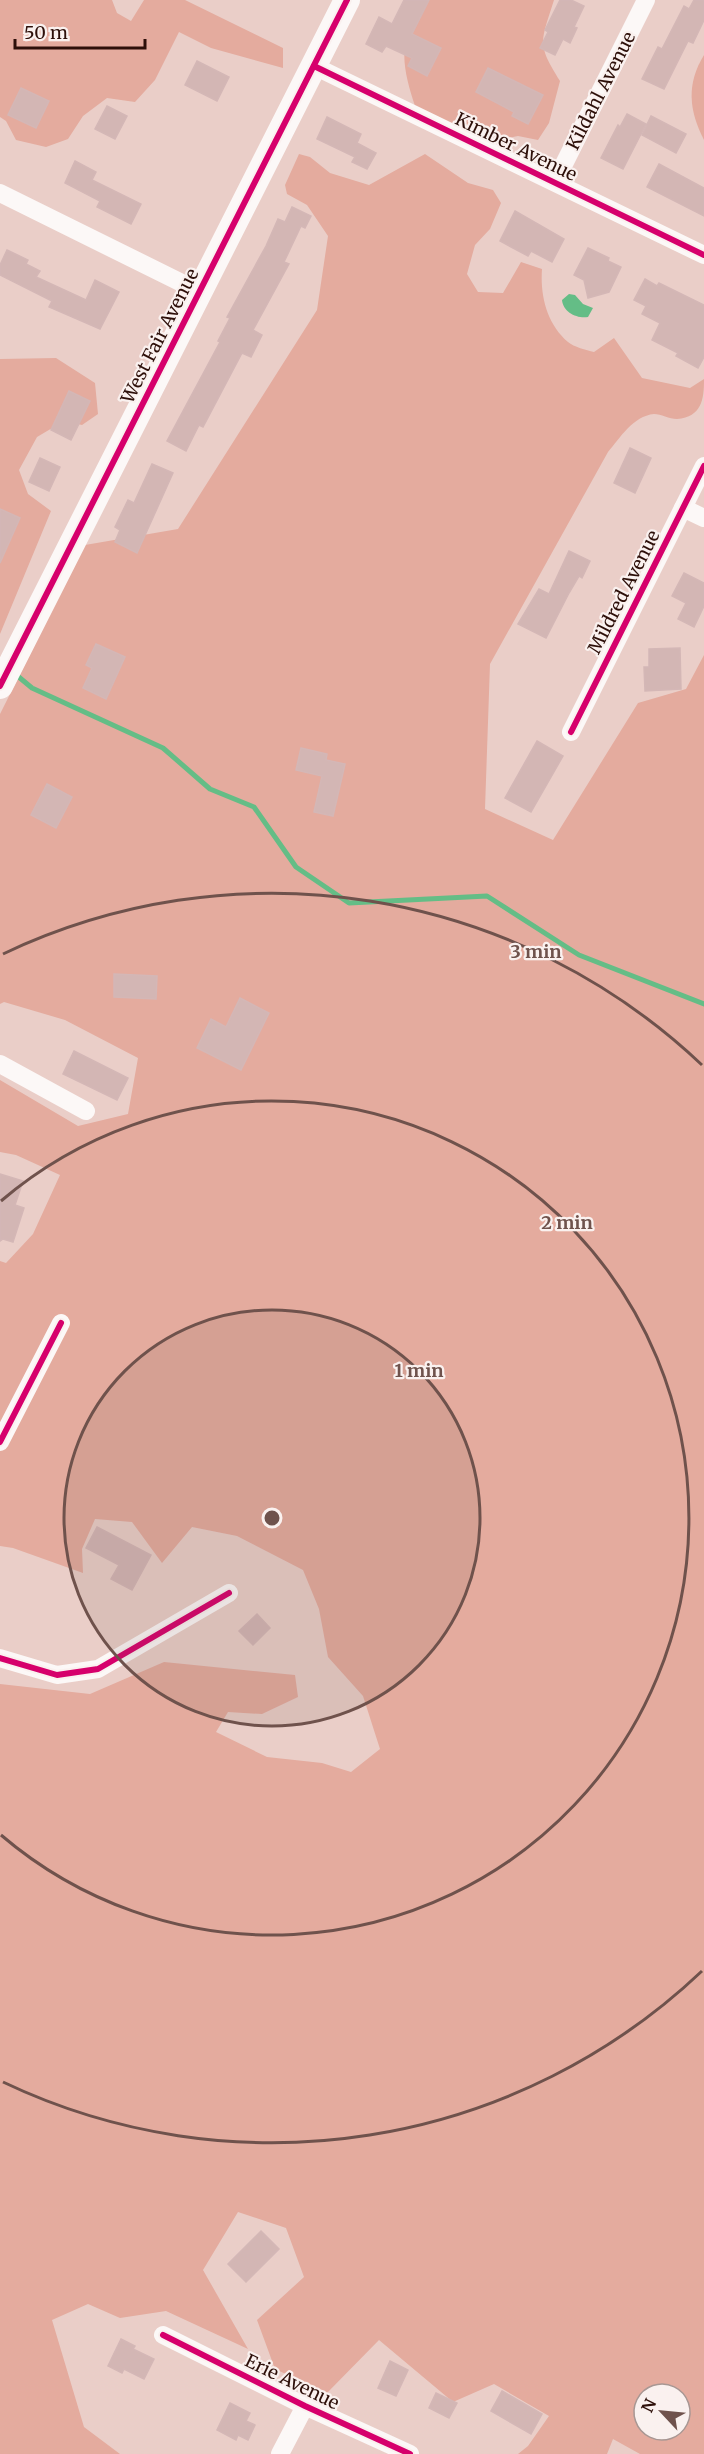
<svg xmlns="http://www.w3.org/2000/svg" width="704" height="2454" viewBox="0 0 704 2454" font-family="Merriweather,serif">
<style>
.green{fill:#e4ab9e;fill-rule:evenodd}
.water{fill:#64bd86}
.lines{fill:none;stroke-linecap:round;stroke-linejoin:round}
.stream{stroke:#64bd86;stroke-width:5}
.building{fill:#d3b6b4;stroke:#d4b7b6;stroke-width:1.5}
.street{stroke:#fcf8f7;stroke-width:18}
.secondary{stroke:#fcf8f7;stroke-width:26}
.cycleway-casing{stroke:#faf1ef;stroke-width:10}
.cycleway{stroke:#d6006c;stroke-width:6}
.ring{fill:none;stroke:#6f524c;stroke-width:3}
.labels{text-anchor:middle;stroke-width:4.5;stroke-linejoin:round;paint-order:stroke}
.street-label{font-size:18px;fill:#2d0f09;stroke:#faf1ef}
.centre{fill:#6f524c;stroke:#faf1ef;stroke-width:3}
.ring-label{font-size:18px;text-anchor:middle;font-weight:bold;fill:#6f524c;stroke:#faf1ef;stroke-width:4.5;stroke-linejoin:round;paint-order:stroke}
</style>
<rect width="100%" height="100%" fill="#eacec8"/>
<g class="green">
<path d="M 0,0 L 112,0 L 117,13 L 131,21 L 144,0 L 185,0 L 283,48 L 283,68 L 211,48 L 179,32 L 155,80 L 135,102 L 107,98 L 83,116 L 68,139 L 46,147 L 16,140 L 6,121 L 0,117 Z"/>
<path d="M 426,0 L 554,0 C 541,42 536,43 560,81 L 549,123 L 538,140 L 518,136 L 494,141 L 447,123 L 415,106 C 408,84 401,62 406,39 C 409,26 420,12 426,0 Z"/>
<path d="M 704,55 L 704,140 C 689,111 686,84 704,55 Z"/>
<path d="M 299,154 L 310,157 L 330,173 L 369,185 L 425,154 L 468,183 L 493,190 L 501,203 L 490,229 L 475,245 L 467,274 L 478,292 L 503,293 L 521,262 L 542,269 C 540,296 547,324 568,342 C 574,347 586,350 594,352 L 614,338 L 642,378 L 690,388 L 704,379 C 704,399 702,417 677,419 C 669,419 661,414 654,414 C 633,416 620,438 608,452 L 490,664 L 485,809 L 553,840 L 638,703 L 686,689 L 704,655 L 704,2454 L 640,2454 L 613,2439 L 607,2454 L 518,2454 L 528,2446 L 549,2416 L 494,2384 L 453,2402 L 379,2340 L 327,2393 L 275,2369 L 257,2320 L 304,2277 L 286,2228 L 238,2212 L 203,2270 L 248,2349 L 166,2311 L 120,2318 L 88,2304 L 52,2320 L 84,2427 L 120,2454 L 0,2454 L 0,1684 L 90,1694 L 164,1662 L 295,1675 L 298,1697 L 262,1714 L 228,1712 L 216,1732 L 267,1757 L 322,1763 L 351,1772 L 380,1749 L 363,1696 L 328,1657 L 319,1609 L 303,1570 L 237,1536 L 192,1527 L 162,1563 L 132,1522 L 95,1519 L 82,1549 L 83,1573 L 13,1548 L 0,1546 L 0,1261 L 6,1263 L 33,1234 L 60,1175 L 16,1155 L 0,1152 L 0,1080 L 78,1126 L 128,1114 L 138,1058 L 65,1020 L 4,1002 L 0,1004 L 0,714 L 85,545 L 178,529 L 317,310 L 328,236 L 307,205 L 287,194 L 285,185 ZM 644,2394 L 680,2394 L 680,2430 L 644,2430 Z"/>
<path d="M 56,358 L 95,383 L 98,414 L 82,425 L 64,421 L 37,437 L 19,470 L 28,494 L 51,511 L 0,634 L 0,359 Z"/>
</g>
<path class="water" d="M 569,294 L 575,295 L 583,304 L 593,308 L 588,317 C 577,319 563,312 562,300 Z"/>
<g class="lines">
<path class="stream" d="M 14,673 L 32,688 L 163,748 L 210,789 L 254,807 L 296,867 L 349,903 L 487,896 L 579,955 L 704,1004"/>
</g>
<g class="building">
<path d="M 404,0 L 429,0 L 412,34 L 441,48 L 427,76 L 408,66 L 412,58 L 386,46 L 382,52 L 366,44 L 379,17 L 392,24 Z"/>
<path d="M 560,0 L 571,0 L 584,6 L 574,27 L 577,28 L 570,43 L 563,39 L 555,55 L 540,48 L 548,32 L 545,30 Z"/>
<path d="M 694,0 L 704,0 L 704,20 L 693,43 L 688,41 L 664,89 L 642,79 L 658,47 L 662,49 L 684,6 L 689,9 Z"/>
<path d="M 197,61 L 229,77 L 217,101 L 185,85 Z"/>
<path d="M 488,68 L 543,95 L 528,124 L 512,116 L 514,112 L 476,92 Z"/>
<path d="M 21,88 L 49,101 L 36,128 L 8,115 Z"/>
<path d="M 107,106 L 127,116 L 115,139 L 95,129 Z"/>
<path d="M 627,114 L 646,124 L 623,169 L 601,158 L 618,125 L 620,127 Z"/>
<path d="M 651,116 L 686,134 L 676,153 L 642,135 Z"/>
<path d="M 327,117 L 361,134 L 357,143 L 376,153 L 367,169 L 352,162 L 355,157 L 317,139 Z"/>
<path d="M 75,161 L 96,172 L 92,180 L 141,204 L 131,224 L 97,207 L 100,201 L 65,183 Z"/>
<path d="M 659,164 L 704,188 L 704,216 L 647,187 Z"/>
<path d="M 292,207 L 311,216 L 305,228 L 301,226 L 284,262 L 289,264 L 253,330 L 262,335 L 251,357 L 242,353 L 203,427 L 199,425 L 186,451 L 167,441 L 220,342 L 218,341 L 230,318 L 227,317 L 266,246 L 278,219 L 285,222 Z"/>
<path d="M 515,211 L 564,239 L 552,262 L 531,251 L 528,256 L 500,241 Z"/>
<path d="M 588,248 L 609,258 L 608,261 L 621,267 L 609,292 L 588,298 L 584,280 L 574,275 Z"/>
<path d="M 7,250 L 28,260 L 26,264 L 40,271 L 36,277 L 86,300 L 95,280 L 119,292 L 100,329 L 49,307 L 52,301 L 0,275 L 0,265 Z"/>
<path d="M 645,279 L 657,286 L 659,283 L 704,305 L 704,357 L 698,368 L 676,356 L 678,353 L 652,340 L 660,323 L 642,314 L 646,306 L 634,300 Z"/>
<path d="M 69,391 L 90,401 L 71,440 L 51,430 Z"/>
<path d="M 630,448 L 651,458 L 635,493 L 614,483 Z"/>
<path d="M 40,458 L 60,467 L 49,491 L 29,482 Z"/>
<path d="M 152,464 L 173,473 L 137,553 L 115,542 L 120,530 L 115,527 L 128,500 L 134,503 Z"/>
<path d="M 0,509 L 20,518 L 0,563 Z"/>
<path d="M 569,551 L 590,561 L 582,578 L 579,576 L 569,593 L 546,638 L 518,624 L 539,589 L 549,594 Z"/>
<path d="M 684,573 L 704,583 L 704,606 L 694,627 L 678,619 L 686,603 L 672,596 Z"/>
<path d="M 96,644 L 125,657 L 106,699 L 83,688 L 92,668 L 86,665 Z"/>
<path d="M 680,648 L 681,689 L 645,691 L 644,667 L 649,667 L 649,649 Z"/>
<path d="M 537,741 L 563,756 L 531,812 L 505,798 Z"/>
<path d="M 301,748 L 327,754 L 326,760 L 345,764 L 333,816 L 314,812 L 322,776 L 296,770 Z"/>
<path d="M 47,784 L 72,797 L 56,828 L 31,815 Z"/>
<path d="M 114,974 L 157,976 L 156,999 L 114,997 Z"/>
<path d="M 240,998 L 269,1013 L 241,1070 L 197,1048 L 211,1019 L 226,1027 Z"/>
<path d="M 74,1051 L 128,1078 L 117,1100 L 63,1074 Z"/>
<path d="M 0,1174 L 23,1181 L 15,1205 L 24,1208 L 13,1242 L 3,1239 L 0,1241 Z"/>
<path d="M 97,1527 L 151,1555 L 132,1590 L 111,1579 L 119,1565 L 86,1548 Z"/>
<path d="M 257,1614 L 270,1628 L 253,1645 L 239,1631 Z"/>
<path d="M 261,2231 L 279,2249 L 246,2282 L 228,2264 Z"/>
<path d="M 121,2339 L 135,2346 L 133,2349 L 154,2359 L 144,2379 L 124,2369 L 122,2373 L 108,2366 Z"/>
<path d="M 390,2361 L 408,2370 L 396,2396 L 378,2388 Z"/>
<path d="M 502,2391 L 542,2414 L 531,2434 L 491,2411 Z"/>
<path d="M 436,2393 L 457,2403 L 449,2418 L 429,2408 Z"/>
<path d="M 230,2403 L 250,2413 L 246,2421 L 255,2425 L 248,2440 L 238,2435 L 236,2440 L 217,2430 Z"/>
</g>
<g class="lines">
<g class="street">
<path d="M 314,66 L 704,255"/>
<path d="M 555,182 L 646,0"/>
<path d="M 0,193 L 200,292"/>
<path d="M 683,508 L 704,518"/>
<path d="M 571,732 L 704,466"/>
<path d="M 0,1064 L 86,1111"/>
<path d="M 0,1442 L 61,1323"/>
<path d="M 0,1658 L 57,1675 L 98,1669 L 229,1593"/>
<path d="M 163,2335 L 305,2406 L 410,2454"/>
<path d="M 280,2454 L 305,2406"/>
</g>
<path class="secondary" d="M 0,686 L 347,0"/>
<g class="cycleway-casing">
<g id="cycleway">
<path d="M 314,66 L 704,255"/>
<path d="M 0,686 L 347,0"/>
<path d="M 571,732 L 704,466"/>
<path d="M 0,1442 L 61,1323"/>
<path d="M 0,1658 L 57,1675 L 98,1669 L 229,1593"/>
<path d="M 163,2335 L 305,2406 L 410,2454"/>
</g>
</g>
<use href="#cycleway" class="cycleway"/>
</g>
<circle cx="272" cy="1518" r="208" fill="#6f524c" fill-opacity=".12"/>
<g class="ring">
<circle cx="272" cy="1518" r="208"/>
<path d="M1 1201A417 417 0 1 1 1 1835"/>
<path d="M702 1971A625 625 0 0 1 3 2082M3 954A625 625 0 0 1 702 1065"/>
</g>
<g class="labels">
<g class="street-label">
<text transform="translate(601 91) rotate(-63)" y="6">Kildahl Avenue</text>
<text transform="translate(516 147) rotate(26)" y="6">Kimber Avenue</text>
<text transform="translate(160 336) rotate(-63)" y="6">West Fair Avenue</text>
<text transform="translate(624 592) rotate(-63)" y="6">Mildred Avenue</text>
<text transform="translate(292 2382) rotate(26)" y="6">Erie Avenue</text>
</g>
</g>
<circle cx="272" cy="1518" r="9" class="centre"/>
<g class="ring-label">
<text x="536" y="958">3 min</text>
<text x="567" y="1229">2 min</text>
<text x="419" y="1377">1 min</text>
</g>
<g transform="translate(662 2412) rotate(296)"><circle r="28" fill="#faf1ef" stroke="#a89793" stroke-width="1.5"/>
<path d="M0-4.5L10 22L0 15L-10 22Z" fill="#6f524c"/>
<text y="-9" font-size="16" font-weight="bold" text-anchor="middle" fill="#2d0f09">N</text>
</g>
<path d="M15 39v9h130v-9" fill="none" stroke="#2d0f09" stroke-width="3"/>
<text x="24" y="39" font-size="18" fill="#2d0f09" stroke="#faf1ef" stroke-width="4.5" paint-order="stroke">50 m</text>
</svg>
